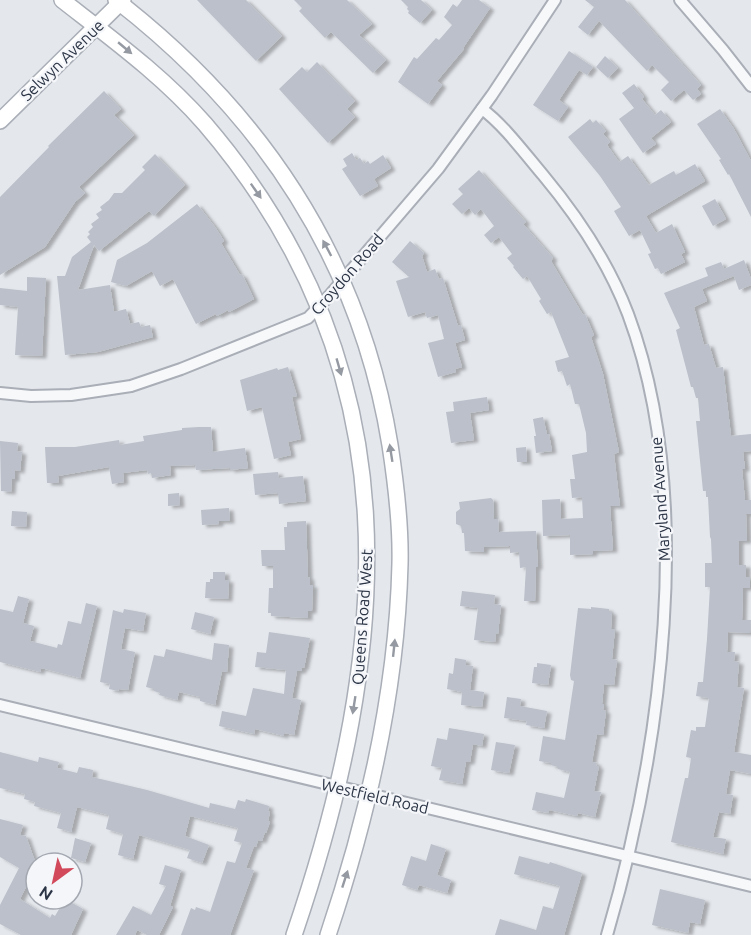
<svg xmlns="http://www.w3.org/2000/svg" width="751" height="935" viewBox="0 0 751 935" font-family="Ubuntu,sans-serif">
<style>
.building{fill:#bbc0ca;filter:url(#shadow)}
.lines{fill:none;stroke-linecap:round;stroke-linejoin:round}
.street-casing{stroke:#a9aeb7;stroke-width:14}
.secondary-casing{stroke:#a9aeb7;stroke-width:18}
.street{stroke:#f7f8fa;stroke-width:10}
.secondary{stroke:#fff;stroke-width:15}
.oneway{fill:#959aa2}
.labels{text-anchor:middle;stroke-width:4.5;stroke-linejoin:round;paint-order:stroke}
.street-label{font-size:16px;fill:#2b3445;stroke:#f4f6f9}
</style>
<defs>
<filter id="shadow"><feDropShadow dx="4.5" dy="2.5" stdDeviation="1.5" flood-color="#0004"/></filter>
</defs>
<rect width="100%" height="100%" fill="#e4e7ec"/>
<g class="building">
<path d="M 197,0 L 246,0 L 282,36 L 256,61 Z"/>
<path d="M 294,0 L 347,0 L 372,24 L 359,35 L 386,60 L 373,73 L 331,32 L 325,38 L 299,11 L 302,8 Z"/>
<path d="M 401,0 L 421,0 L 432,10 L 420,23 L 408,13 L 409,11 L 407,9 L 408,7 Z"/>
<path d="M 462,0 L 479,0 L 490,8 L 463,48 L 464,49 L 437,81 L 442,85 L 428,104 L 398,82 L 414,57 L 417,59 L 436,38 L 439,40 L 452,25 L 444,17 L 453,4 L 457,7 Z"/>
<path d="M 585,0 L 625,0 L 701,85 L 697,89 L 701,94 L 693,100 L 684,90 L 671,101 L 661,90 L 669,82 L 652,65 L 647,71 L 599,21 L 588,35 L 578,27 L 594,7 Z"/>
<path d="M 569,51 L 593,67 L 587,75 L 579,70 L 559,100 L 568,107 L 558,121 L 533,105 Z"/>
<path d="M 605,56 L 618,68 L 608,78 L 596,67 Z"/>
<path d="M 317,62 L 355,101 L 347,109 L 355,117 L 328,143 L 279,89 L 302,67 L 307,72 Z"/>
<path d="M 634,84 L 644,97 L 642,99 L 655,115 L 661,110 L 671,122 L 651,138 L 656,144 L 643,153 L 619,119 L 634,108 L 622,93 Z"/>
<path d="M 104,91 L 121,109 L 114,115 L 134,135 L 79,187 L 85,193 L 75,202 L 45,247 L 0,275 L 0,197 L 49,147 L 48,146 Z"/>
<path d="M 720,109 L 734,129 L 751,161 L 751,217 L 729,174 L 728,175 L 719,160 L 721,159 L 697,124 Z"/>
<path d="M 590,119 L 593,123 L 596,120 L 606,131 L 603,134 L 610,142 L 607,145 L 619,162 L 628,156 L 649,185 L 674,171 L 676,175 L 695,164 L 705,181 L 646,216 L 656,233 L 672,224 L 685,252 L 681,254 L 685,262 L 661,274 L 658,268 L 655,269 L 648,254 L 651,253 L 640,230 L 629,236 L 614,211 L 621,207 L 600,176 L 568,137 Z"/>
<path d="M 352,153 L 356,160 L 360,158 L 364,164 L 368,161 L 370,164 L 383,155 L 391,168 L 374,179 L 378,186 L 360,196 L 342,169 L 347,166 L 343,159 Z"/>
<path d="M 155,154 L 185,185 L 154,216 L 149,211 L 99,251 L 94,245 L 78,290 L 110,285 L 114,312 L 126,309 L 130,324 L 139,322 L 141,327 L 150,325 L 153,337 L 98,352 L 65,355 L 57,276 L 65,276 L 72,257 L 91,242 L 87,237 L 90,234 L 88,232 L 93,227 L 91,224 L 99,218 L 96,214 L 102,210 L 100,207 L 109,200 L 114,193 L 122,193 L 145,170 L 142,167 Z"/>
<path d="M 479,170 L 526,222 L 523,224 L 553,258 L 551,261 L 583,315 L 585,314 L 594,335 L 591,337 L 603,374 L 619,452 L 614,454 L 620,506 L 610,506 L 613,550 L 593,551 L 593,554 L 570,555 L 570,535 L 543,536 L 542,500 L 560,499 L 561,519 L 583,518 L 582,497 L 572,498 L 570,479 L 575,479 L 572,455 L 587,452 L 586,433 L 579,404 L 575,404 L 570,384 L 567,386 L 562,371 L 558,372 L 555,361 L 569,357 L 551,312 L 547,314 L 539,301 L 541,299 L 527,276 L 523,279 L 513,267 L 514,266 L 507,258 L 512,254 L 499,237 L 491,243 L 484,235 L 494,226 L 481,209 L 475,215 L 469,208 L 462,214 L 452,204 L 463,194 L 458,189 Z"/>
<path d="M 715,199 L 726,219 L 713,226 L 702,206 Z"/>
<path d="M 197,204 L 215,227 L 224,241 L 221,243 L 240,275 L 242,274 L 254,299 L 229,312 L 228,310 L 217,316 L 216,314 L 196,324 L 173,279 L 160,286 L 152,271 L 126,286 L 111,282 L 117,260 L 147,243 Z"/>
<path d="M 410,241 L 424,253 L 422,256 L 427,272 L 435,269 L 439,279 L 443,278 L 458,326 L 461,325 L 465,340 L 455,343 L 462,367 L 455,369 L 456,372 L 438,377 L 428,343 L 444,339 L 438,315 L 427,318 L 425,312 L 408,317 L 396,281 L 409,277 L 392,262 Z"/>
<path d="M 744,260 L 751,279 L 751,285 L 739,290 L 734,276 L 702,289 L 707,301 L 694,307 L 704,345 L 709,344 L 716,368 L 723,367 L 731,436 L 751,434 L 751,451 L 743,452 L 745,469 L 742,469 L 745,500 L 751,500 L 751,514 L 746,514 L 747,541 L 739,541 L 739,565 L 746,565 L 746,577 L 750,577 L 750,588 L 743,588 L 742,620 L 751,620 L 750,633 L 728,632 L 727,652 L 735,652 L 734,661 L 739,662 L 737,687 L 744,688 L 734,752 L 751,755 L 751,774 L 730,770 L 726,794 L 733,795 L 730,814 L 719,812 L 713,837 L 726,839 L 723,854 L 671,842 L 685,778 L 688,778 L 691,758 L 686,757 L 691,730 L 696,731 L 696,727 L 705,727 L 709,698 L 696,696 L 698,682 L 703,682 L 707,639 L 710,587 L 705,587 L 705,563 L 712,563 L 711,539 L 710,537 L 708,497 L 706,497 L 706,491 L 703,491 L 696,421 L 700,421 L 698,398 L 696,398 L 693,387 L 691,387 L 676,330 L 680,328 L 664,293 L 708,276 L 705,268 L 721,262 L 724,269 Z"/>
<path d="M 27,277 L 46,278 L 42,356 L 15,355 L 18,307 L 0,305 L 0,288 L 27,291 Z"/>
<path d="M 288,367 L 297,396 L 292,397 L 301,439 L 288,442 L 291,455 L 274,459 L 262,407 L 247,411 L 240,380 L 277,368 L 278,370 Z"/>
<path d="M 487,397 L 489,410 L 470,413 L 474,440 L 451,443 L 446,412 L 454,411 L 453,402 Z"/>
<path d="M 543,417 L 547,434 L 549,434 L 552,451 L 536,453 L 534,436 L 536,436 L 533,419 Z"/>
<path d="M 199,427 L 211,427 L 213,452 L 245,448 L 248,468 L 230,470 L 230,468 L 196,470 L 195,465 L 170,466 L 171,475 L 152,478 L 151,473 L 148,474 L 147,470 L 123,473 L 124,482 L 112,484 L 109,467 L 58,476 L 59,483 L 47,483 L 45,447 L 75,447 L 119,440 L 120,445 L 144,441 L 143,436 L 182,430 L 182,428 Z"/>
<path d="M 0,441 L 18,443 L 17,451 L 22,452 L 20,471 L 15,470 L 15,479 L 12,479 L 11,492 L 1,491 Z"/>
<path d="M 526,447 L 527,462 L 517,462 L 516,448 Z"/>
<path d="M 278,472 L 279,478 L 303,476 L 306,501 L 279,504 L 278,493 L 255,495 L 253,474 Z"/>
<path d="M 179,493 L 180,505 L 168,506 L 168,494 Z"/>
<path d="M 491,498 L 493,500 L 494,519 L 498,519 L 499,532 L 536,531 L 538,567 L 536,567 L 535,601 L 524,601 L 526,567 L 520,568 L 519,552 L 510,553 L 510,546 L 484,547 L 484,552 L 465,551 L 464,533 L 462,533 L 461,526 L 456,524 L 456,512 L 460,509 L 459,502 Z"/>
<path d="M 229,508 L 230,521 L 219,521 L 219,524 L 202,525 L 201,510 Z"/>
<path d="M 12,511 L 27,512 L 26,527 L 11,526 Z"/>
<path d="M 306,521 L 308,577 L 310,578 L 310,585 L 313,585 L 312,611 L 308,611 L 308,618 L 271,616 L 271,613 L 268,613 L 269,588 L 273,588 L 273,566 L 262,566 L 261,550 L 285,550 L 284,527 L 287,527 L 287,522 Z"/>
<path d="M 213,572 L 225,572 L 225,580 L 229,580 L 228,599 L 205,598 L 206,582 L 210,582 L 210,579 L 213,579 Z"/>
<path d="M 462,591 L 495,595 L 494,604 L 501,605 L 498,634 L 496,633 L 495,642 L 474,640 L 478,608 L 460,606 Z"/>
<path d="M 18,596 L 29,599 L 23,623 L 34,626 L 30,641 L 57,648 L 58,644 L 62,645 L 68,621 L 81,624 L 86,603 L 97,606 L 80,678 L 41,668 L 40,672 L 0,662 L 0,609 L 13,612 Z"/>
<path d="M 591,607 L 609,609 L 609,612 L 612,612 L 611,629 L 615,629 L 612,659 L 617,660 L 614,685 L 604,684 L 602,704 L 604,704 L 603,710 L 606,711 L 603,735 L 597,734 L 592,762 L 597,763 L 596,766 L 599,766 L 594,791 L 601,792 L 595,817 L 578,813 L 577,816 L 549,810 L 549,813 L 532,810 L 536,792 L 564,798 L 570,772 L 558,769 L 558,767 L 551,765 L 551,763 L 539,761 L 543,736 L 565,740 L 574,681 L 571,680 L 570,675 L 578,608 L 591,609 Z"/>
<path d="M 124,609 L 146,613 L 143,631 L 125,628 L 121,649 L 135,652 L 128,690 L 119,689 L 118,691 L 109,689 L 110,684 L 100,682 L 113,610 L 123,613 Z"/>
<path d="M 195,612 L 214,617 L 210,634 L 191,629 Z"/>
<path d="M 269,632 L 310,638 L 304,668 L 302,667 L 302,671 L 297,671 L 292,698 L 301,700 L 294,735 L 284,733 L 284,736 L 255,729 L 254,734 L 219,726 L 222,711 L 246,716 L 253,688 L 284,694 L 286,670 L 255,667 L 257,652 L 266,653 Z"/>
<path d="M 214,643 L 229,645 L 227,672 L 222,671 L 215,705 L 200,701 L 200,697 L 179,692 L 177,700 L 159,695 L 160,693 L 154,691 L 154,689 L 146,687 L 154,655 L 164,657 L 166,649 L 212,660 Z"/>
<path d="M 455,658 L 466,660 L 466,665 L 473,666 L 470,690 L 484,692 L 482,707 L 461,705 L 462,692 L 447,689 L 449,673 L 453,674 Z"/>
<path d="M 537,663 L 551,665 L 548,685 L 532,683 L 534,667 L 537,667 Z"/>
<path d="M 507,697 L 521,699 L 520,706 L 547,711 L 544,728 L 526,725 L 527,721 L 504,718 Z"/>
<path d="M 449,728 L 484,734 L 482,746 L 473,744 L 470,762 L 466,762 L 462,784 L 439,780 L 442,768 L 431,766 L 437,738 L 447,740 Z"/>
<path d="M 496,742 L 515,745 L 509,773 L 491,770 Z"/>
<path d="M 0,752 L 38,762 L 39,757 L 59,762 L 57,768 L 77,773 L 79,767 L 93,770 L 92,777 L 147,790 L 209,808 L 210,803 L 235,809 L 238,800 L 245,802 L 246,799 L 269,806 L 268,811 L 270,812 L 268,821 L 270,822 L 266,833 L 265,832 L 262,841 L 258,840 L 256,847 L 254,846 L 246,868 L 254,870 L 230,935 L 181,935 L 191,908 L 195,910 L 196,907 L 210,912 L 227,861 L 235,863 L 242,843 L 234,841 L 238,828 L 190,816 L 185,836 L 209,845 L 202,863 L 187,858 L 190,850 L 139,835 L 133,859 L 118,855 L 123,834 L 106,829 L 109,816 L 108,815 L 77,807 L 71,832 L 57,828 L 61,813 L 34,806 L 35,802 L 24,799 L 25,794 L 0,788 Z"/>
<path d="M 0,819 L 23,825 L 20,835 L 26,836 L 36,864 L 36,878 L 29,881 L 20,899 L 50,918 L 52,914 L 55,916 L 65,899 L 83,909 L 71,935 L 21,935 L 0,924 L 0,905 L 19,868 L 0,857 Z"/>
<path d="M 75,838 L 91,843 L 85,862 L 71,858 Z"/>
<path d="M 431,844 L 446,849 L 437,875 L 451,880 L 447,893 L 419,885 L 417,890 L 402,885 L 411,856 L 426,861 Z"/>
<path d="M 519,856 L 549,864 L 550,862 L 582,873 L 564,935 L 495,935 L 500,919 L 536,930 L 543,906 L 553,909 L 560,886 L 514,874 Z"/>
<path d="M 165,865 L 181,870 L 170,906 L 173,907 L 159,935 L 147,935 L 137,930 L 135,935 L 116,935 L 133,906 L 151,915 L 166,886 L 159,884 Z"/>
<path d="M 660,889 L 705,900 L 700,924 L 690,922 L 688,933 L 652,925 Z"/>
</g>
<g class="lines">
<g class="street-casing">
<g id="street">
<path d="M 680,0 L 723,50 L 751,86"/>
<path d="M 482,109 C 503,124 526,155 543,175 C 578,217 609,264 628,314 C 697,498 661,751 607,935"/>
<path d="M 0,393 L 31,396 L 71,395 L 131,386 L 181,369 L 308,318 L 330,295 L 438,169 L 492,95 L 555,0"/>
<path d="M 0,705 L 751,886"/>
</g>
</g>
<g class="secondary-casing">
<g id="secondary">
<path d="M 62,0 C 112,39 163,76 205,124 C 416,370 392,647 294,935"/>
<path d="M 116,0 C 263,114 360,260 390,445 C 396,484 401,524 400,564 C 397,690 368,816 328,935"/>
<path d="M 0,121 L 123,0"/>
</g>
</g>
<use href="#street" class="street"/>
<use href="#secondary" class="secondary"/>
</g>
<defs><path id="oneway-solid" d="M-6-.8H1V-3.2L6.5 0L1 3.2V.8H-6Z" transform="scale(1.5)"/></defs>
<g class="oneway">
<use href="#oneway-solid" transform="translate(125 48) rotate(40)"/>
<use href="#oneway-solid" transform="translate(256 191) rotate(55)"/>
<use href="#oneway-solid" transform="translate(327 248) rotate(-118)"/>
<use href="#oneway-solid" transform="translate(339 367) rotate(74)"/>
<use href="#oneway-solid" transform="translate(391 453) rotate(-99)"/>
<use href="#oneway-solid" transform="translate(394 648) rotate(-84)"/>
<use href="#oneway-solid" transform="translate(354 705) rotate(99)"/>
<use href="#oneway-solid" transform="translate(345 879) rotate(-72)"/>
</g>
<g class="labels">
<g class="street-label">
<text transform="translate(62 60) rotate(-44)" y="6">Selwyn Avenue</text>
<text transform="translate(347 274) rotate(-49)" y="6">Croydon Road</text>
<text transform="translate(660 499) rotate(-94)" y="6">Maryland Avenue</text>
<text transform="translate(362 617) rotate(-86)" y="6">Queens Road West</text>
<text transform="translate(375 796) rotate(13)" y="6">Westfield Road</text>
</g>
</g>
<g transform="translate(54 881) rotate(213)"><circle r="28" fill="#f4f6f9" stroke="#a4a8b1" stroke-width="1.5"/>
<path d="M0-4.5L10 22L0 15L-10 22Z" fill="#d1495b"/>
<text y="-9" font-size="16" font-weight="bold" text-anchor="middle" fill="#2b3445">N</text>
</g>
</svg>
